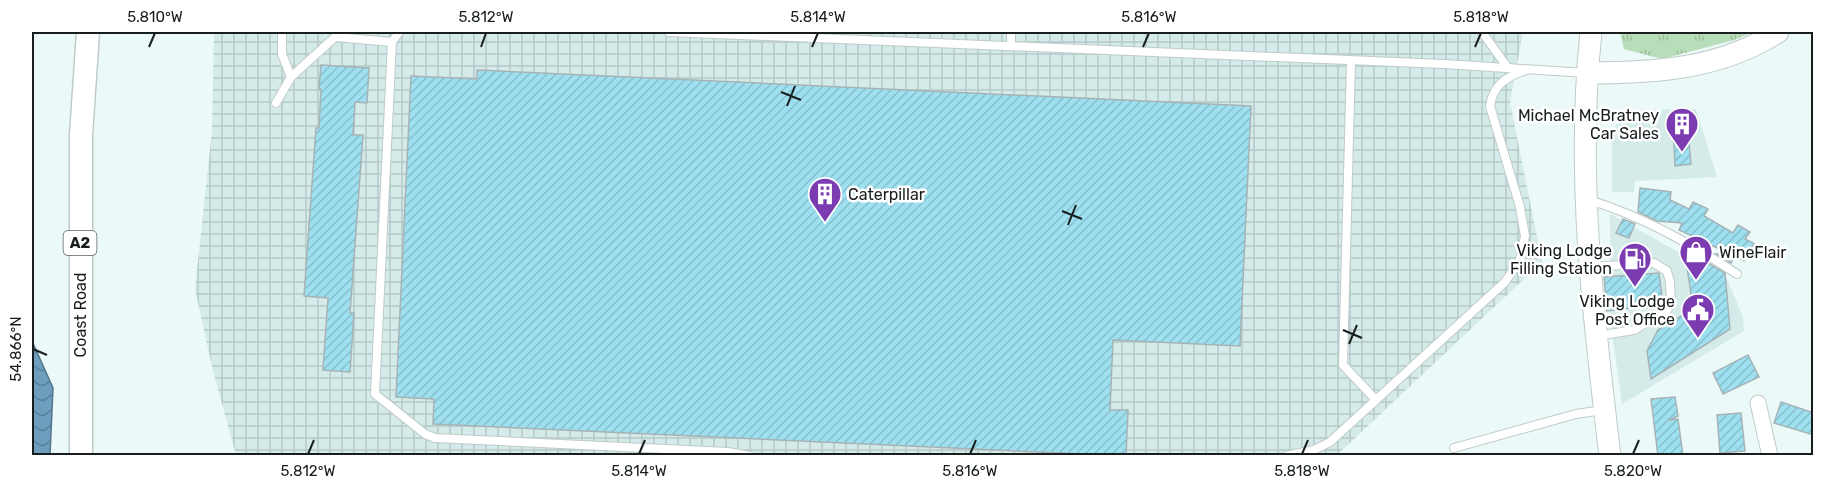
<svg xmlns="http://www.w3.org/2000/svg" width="1845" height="487" viewBox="0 0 1845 487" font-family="Rubik,sans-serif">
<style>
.built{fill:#d5ebea}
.industrial{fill:url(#industrial-grid)}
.grass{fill:url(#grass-tufts)}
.water{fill:url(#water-waves);stroke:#54778d;stroke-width:1.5}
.building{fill:url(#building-hatch);stroke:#a6b3b6;stroke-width:1.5}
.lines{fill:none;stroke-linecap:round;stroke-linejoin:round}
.lane-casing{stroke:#bfcccb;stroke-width:10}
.street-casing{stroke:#bfcccb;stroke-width:17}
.secondary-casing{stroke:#bfcccb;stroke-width:23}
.primary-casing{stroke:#bfcccb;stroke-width:25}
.lane{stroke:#fff;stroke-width:8}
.street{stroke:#fff;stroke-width:15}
.secondary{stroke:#fff;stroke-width:21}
.primary{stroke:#fff;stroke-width:22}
.ticks{fill:none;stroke:#181d1d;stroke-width:2}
.labels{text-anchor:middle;stroke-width:5;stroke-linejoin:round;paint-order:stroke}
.shield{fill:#fff;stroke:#5d6161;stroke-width:1.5}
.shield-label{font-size:15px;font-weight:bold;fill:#181d1d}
.poi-label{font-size:16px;fill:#181d1d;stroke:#fff;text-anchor:end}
.street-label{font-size:16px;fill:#181d1d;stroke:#fff}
.neatline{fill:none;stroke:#181d1d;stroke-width:2}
.ticks-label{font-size:15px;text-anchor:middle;fill:#181d1d}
</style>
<defs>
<pattern id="industrial-grid" width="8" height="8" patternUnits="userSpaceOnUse" patternTransform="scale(1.5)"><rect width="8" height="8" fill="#d5ebea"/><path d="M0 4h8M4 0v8" fill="none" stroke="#b6c9c8"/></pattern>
<pattern id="grass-tufts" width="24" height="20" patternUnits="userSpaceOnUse" patternTransform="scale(1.5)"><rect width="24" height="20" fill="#b8ddb9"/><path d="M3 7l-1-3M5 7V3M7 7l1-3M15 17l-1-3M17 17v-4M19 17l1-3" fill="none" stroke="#9dbd9f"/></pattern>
<pattern id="water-waves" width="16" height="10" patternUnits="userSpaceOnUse" patternTransform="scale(1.5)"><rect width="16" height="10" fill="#6d9ebd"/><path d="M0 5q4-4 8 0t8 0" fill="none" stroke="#598099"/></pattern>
<pattern id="building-hatch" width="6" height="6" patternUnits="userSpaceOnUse" patternTransform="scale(1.5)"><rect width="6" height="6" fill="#9ee0f0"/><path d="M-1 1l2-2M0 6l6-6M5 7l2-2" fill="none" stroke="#87c0cd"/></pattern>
</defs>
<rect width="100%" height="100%" fill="#ebf9f8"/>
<g class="built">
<path d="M 1696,109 L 1717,177 L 1635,181 L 1634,192 L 1612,192 L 1612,129 L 1633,110 Z"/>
<path d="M 1610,214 L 1727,279 L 1743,317 L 1744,331 L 1622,404 L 1610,318 Z"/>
</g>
<path class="industrial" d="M 214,32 L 1523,32 L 1510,102 L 1542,262 L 1337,455 L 236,455 L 212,367 L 195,289 L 212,131 Z"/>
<path class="grass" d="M 1620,32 L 1753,32 L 1734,40 L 1662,59 L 1624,49 Z"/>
<path class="water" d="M 32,341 L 53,388 L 50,455 L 32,455 Z"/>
<g class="building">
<path d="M 321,65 L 369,68 L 367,103 L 355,102 L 353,135 L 363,135 L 350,313 L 354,313 L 350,372 L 323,370 L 328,298 L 304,296 L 316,128 L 319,128 L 321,89 L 319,89 Z"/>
<path d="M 477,70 L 1251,106 L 1240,346 L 1113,340 L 1110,410 L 1128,410 L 1126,456 L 433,424 L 434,399 L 396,397 L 411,76 L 477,79 Z"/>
<path d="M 1674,143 L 1689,143 L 1691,164 L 1675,166 Z"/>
<path d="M 1640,188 L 1671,192 L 1670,200 L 1689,209 L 1693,202 L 1708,209 L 1704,216 L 1733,233 L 1738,225 L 1750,232 L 1745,239 L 1755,244 L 1744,261 L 1735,256 L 1731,263 L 1716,254 L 1730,254 L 1679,230 L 1682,223 L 1657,221 L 1638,212 Z"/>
<path d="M 1623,219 L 1635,224 L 1629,238 L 1616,233 Z"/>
<path d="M 1685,253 L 1691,253 L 1725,273 L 1730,329 L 1651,379 L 1647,351 L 1658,330 L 1711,298 L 1692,301 Z"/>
<path d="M 1659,273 L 1663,304 L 1607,311 L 1604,277 Z"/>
<path d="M 1748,355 L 1759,377 L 1723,394 L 1713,373 Z"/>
<path d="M 1675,397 L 1678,416 L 1669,420 L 1678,419 L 1683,456 L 1658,456 L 1651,399 Z"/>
<path d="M 1781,402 L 1814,413 L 1814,435 L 1774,423 Z"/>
<path d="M 1741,413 L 1745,451 L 1720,453 L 1717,415 Z"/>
</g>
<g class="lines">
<g class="lane-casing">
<g id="lane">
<path d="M 282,32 L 282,54 L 291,77"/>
<path d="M 399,32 L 392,42 L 375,394 L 425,434 L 435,438 L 728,452 L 750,456"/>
<path d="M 669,32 L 1444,64 L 1586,73"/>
<path d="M 1482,32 L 1508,68"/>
<path d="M 1011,46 L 1011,32"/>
<path d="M 1351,61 L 1343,365 L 1376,400"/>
<path d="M 276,103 L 291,77 L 335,37 L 392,42"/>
<path d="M 1589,200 C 1642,216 1691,244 1737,274"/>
<path d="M 1591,267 L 1654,263 L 1667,271 L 1670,282 L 1671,303 L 1667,310 L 1634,330 L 1597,336"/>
<path d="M 1454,448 L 1576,414 L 1603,410"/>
<path d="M 1286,456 L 1314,450 L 1330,442 L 1505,282 L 1520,260 L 1525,236 L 1520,207 L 1490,106 C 1493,85 1507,76 1526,70"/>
</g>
</g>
<g class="street-casing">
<path id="street" d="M 1758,403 L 1770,456"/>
</g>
<g class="secondary-casing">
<g id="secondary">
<path d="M 1591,32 C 1576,173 1593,315 1610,456"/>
<path d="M 1588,73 C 1655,73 1720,69 1778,32"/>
</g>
</g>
<g class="primary-casing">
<path id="primary" d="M 81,456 L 81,135 L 88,32"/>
</g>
<use href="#lane" class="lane"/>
<use href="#street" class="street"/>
<use href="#secondary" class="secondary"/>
<use href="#primary" class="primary"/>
</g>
<path class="ticks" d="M 149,47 L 155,33M 481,47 L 486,33M 812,47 L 818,33M 1143,47 L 1149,33M 1475,47 L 1481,33M 781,92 L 801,100M 787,106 L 795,86M 1062,211 L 1082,219M 1068,225 L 1076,205M 1343,330 L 1362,338M 1349,344 L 1357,325M 33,349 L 47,355M 308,454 L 314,440M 639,454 L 645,440M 970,454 L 976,440M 1302,454 L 1308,440M 1633,454 L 1639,440"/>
<defs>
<g id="building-pin" transform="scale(1.725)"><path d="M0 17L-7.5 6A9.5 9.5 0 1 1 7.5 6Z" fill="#7b3cb1" stroke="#fff"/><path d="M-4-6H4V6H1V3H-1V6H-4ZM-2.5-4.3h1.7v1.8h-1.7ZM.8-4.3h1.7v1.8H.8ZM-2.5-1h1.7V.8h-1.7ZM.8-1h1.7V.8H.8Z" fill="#fff"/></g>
<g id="shop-pin" transform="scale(1.725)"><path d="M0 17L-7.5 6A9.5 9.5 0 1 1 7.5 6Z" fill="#7b3cb1" stroke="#fff"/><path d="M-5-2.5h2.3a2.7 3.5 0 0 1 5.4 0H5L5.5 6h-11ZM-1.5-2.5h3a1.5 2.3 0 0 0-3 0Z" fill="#fff"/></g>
<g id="fuel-pin" transform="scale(1.725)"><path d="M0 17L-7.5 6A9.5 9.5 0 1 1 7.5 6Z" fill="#7b3cb1" stroke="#fff"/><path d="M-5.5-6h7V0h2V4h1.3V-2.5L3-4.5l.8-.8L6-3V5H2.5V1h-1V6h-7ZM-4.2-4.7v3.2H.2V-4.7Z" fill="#fff"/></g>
<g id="civic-pin" transform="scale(1.725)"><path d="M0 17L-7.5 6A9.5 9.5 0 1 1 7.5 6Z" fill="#7b3cb1" stroke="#fff"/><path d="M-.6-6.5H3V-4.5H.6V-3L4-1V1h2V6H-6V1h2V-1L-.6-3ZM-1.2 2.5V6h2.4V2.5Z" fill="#fff"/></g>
</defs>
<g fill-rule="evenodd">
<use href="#building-pin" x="1682" y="124"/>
<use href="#building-pin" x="825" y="194"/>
<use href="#shop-pin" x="1696" y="252"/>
<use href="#fuel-pin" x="1635" y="259"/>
<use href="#civic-pin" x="1698" y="310"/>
</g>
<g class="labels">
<rect class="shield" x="63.5" y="231" width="33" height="24" rx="4.5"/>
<g class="shield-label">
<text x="80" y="248">A2</text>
</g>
<g class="poi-label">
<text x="1659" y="121">Michael McBratney<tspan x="1659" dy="18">Car Sales</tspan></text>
<text x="848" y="200" text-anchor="start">Caterpillar</text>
<text x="1612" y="256">Viking Lodge<tspan x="1612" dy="18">Filling Station</tspan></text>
<text x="1719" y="258" text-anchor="start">WineFlair</text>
<text x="1675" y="307">Viking Lodge<tspan x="1675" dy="18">Post Office</tspan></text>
</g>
<g class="street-label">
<text transform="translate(80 315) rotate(-90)" y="6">Coast Road</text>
</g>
</g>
<rect width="1845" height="487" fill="none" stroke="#ffffff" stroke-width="66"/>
<rect x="33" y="33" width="1779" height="421" class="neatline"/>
<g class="ticks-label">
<text x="155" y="22">5.810°W</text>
<text x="486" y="22">5.812°W</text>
<text x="818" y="22">5.814°W</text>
<text x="1149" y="22">5.816°W</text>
<text x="1481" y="22">5.818°W</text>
<text transform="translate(16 349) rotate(-90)" y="5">54.866°N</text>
<text x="308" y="476">5.812°W</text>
<text x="639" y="476">5.814°W</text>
<text x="970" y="476">5.816°W</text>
<text x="1302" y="476">5.818°W</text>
<text x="1633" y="476">5.820°W</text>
</g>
</svg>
